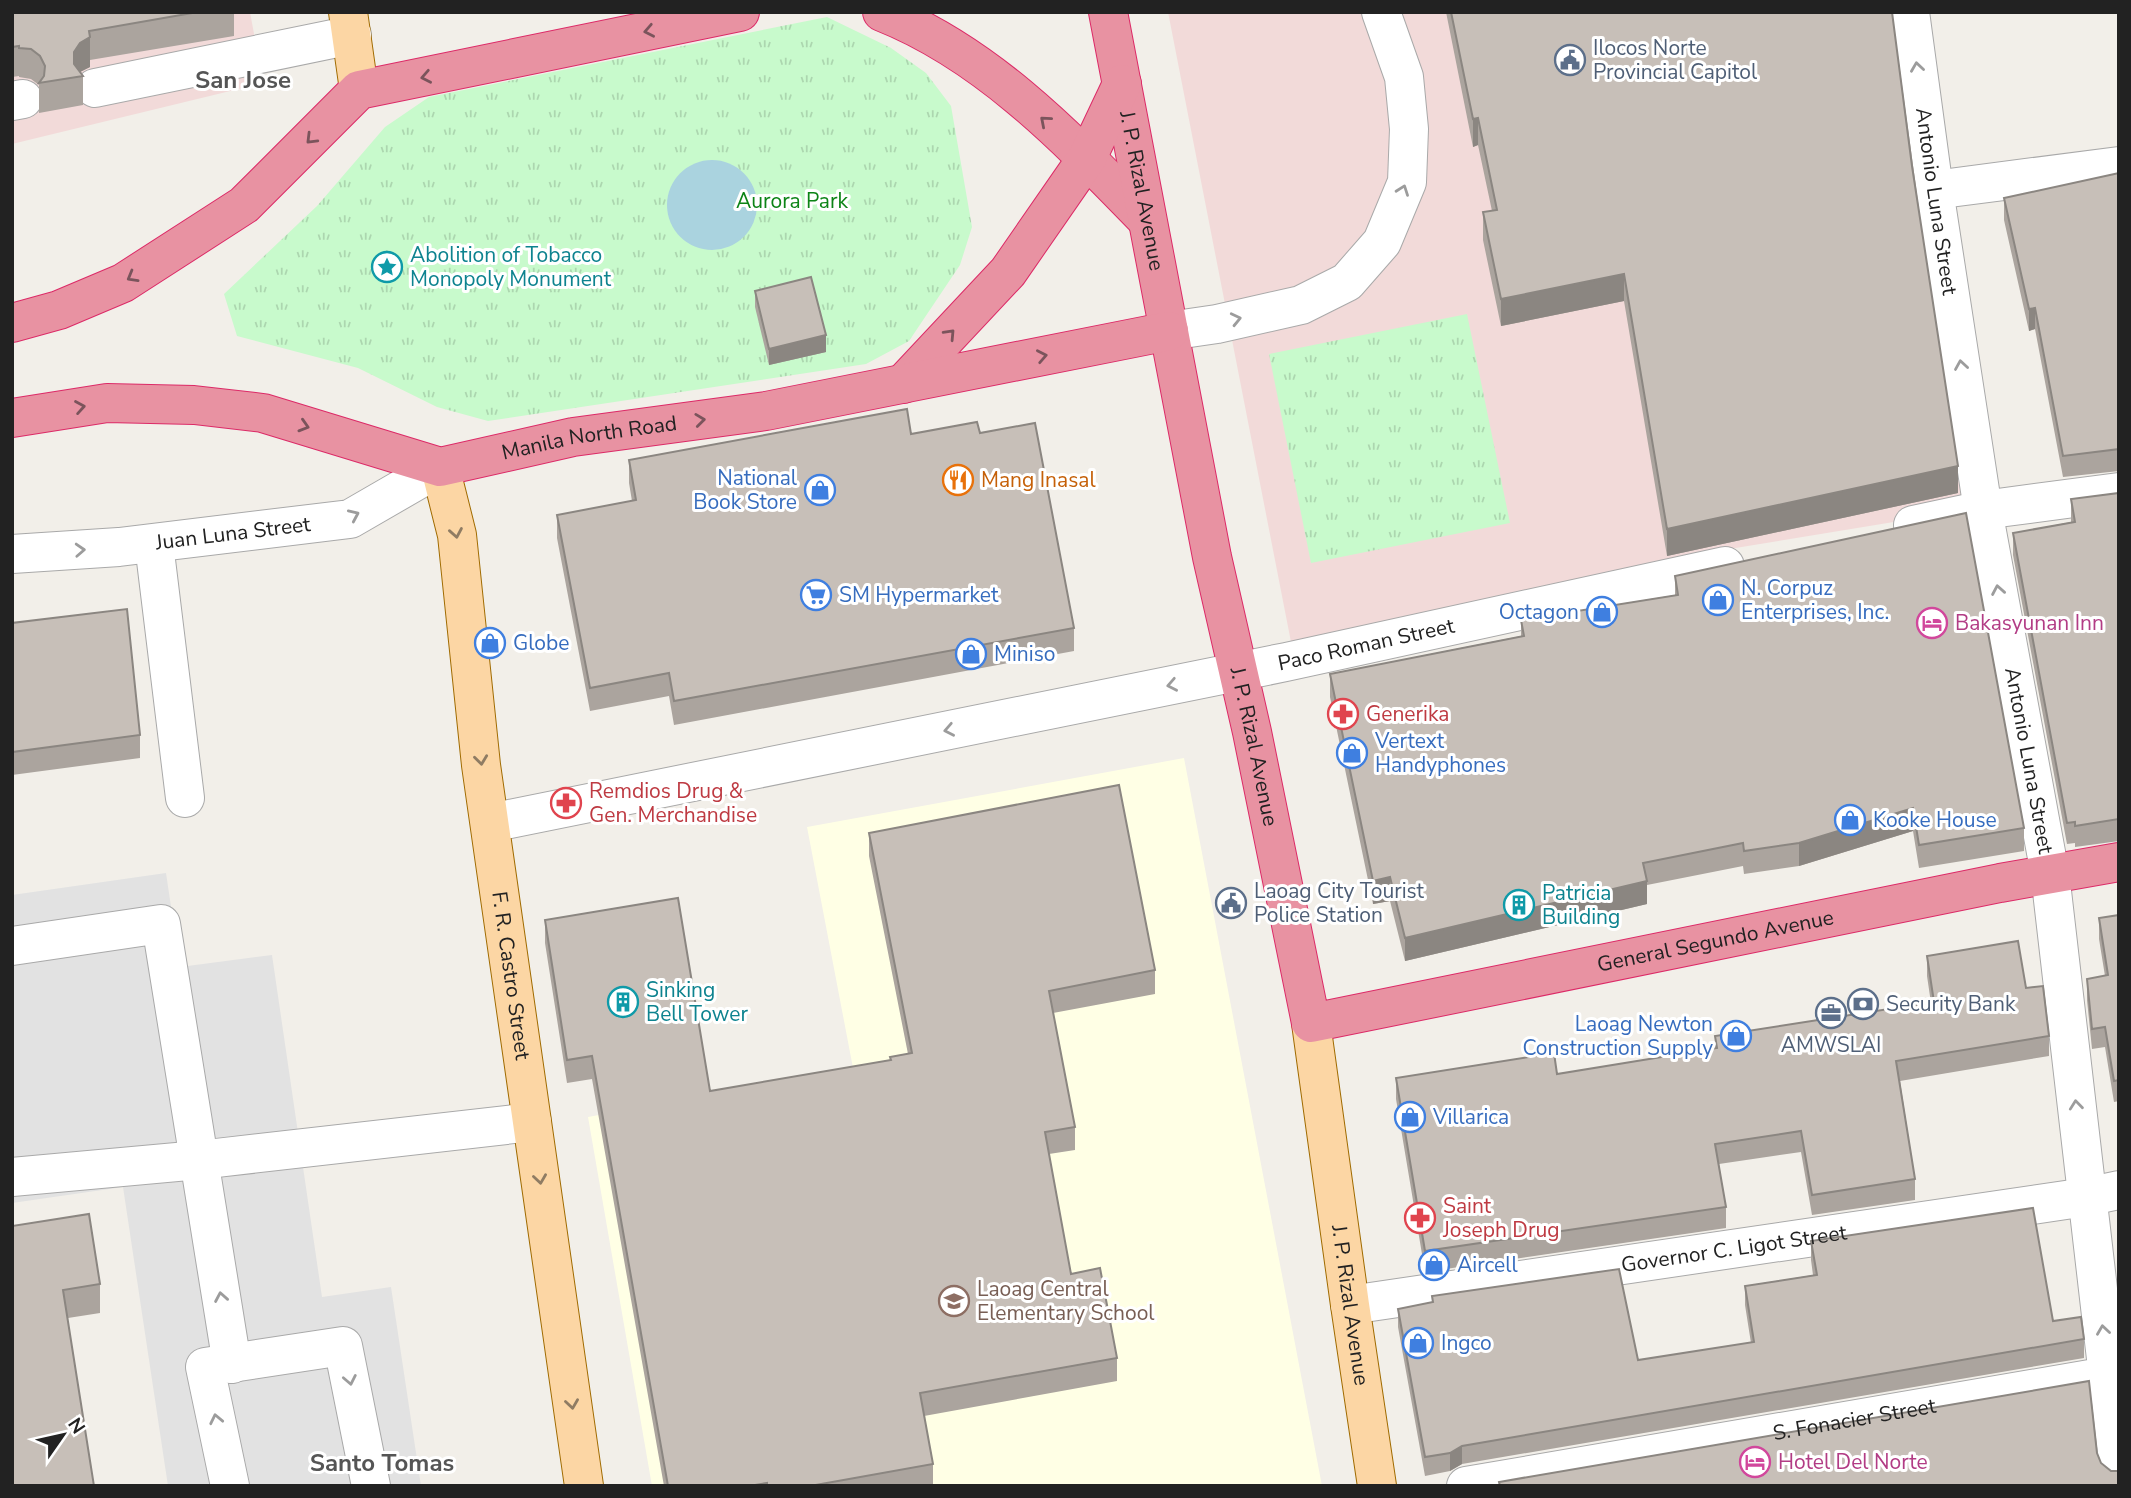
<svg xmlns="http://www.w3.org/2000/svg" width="2131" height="1498" viewBox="0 0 2131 1498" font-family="'Nunito Sans',sans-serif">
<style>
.commercial{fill:#f2dad9}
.education{fill:#ffffe5}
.park{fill:url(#park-tufts)}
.parking{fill:#e2e2e2}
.water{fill:#aad3df}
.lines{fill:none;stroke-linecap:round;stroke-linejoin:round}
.minor-casing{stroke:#a9a9a9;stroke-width:40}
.major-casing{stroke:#a06b00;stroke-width:40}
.highway-casing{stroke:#dc2a67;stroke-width:40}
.minor{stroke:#fff;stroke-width:38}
.major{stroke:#fcd6a4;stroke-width:38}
.highway{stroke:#e892a2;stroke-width:38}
.wall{fill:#aba49e}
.shaded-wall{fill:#8b8681}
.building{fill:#c7bfb8;stroke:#8b8681;stroke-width:2}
.oneway{stroke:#7b545c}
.oneway2{stroke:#9c9c9c}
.oneway3{stroke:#8f7c63}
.labels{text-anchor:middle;stroke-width:6;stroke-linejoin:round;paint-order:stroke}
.service-label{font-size:21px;fill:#4e5e75;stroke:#fff;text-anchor:start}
.street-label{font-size:21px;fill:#222;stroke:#fff}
.park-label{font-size:21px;fill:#0c8416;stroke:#fff}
.culture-label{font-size:21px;fill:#0d838f;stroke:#fff;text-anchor:start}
.shop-label{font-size:21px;fill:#366cbe;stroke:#fff;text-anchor:start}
.food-label{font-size:21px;fill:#c56008;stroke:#fff;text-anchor:start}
.hotel-label{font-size:21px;fill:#b23c85;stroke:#fff;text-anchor:start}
.health-label{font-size:21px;fill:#be3a42;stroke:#fff;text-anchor:start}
.education-label{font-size:21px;fill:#785e54;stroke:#fff;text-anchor:start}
.quarter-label{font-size:24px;font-weight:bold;fill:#555;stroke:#fff}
</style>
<defs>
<pattern id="park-tufts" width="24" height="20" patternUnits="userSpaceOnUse" patternTransform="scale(1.75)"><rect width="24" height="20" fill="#c8facc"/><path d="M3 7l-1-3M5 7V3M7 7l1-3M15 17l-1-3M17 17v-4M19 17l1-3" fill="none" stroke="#acd6af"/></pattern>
</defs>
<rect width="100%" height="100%" fill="#f2efe9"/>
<g class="commercial">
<path d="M 12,12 L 250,12 L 263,83 L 12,144 Z"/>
<path d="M 1168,12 L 1894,12 L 1979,508 L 1668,559 L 1291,642 Z"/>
</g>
<path class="education" d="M 1184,758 L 1322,1486 L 652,1486 L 588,1117 L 853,1068 L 807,827 Z"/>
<g class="park">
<path d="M 827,17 L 891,48 L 926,73 L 951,106 L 972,227 L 960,265 L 909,341 L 866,364 L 488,421 L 437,407 L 358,368 L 237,336 L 224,294 L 317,206 L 385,127 L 429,97 Z"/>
<path d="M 1467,314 L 1510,523 L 1311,563 L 1269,354 Z"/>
</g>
<path class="parking" d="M 166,873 L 180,967 L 272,955 L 322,1297 L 391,1287 L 421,1486 L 168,1486 L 123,1187 L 12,1203 L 12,895 Z"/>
<circle class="water" cx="712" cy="205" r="45"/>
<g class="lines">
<g class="minor-casing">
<g id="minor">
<path id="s1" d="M 1910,12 L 1934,190 L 1983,510 L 2050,874 L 2119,1471"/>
<path d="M 95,88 L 352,35"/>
<path d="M 12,101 L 23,99"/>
<path d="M 1934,190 L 2119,166"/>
<path d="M 1169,331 L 1217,324 L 1301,305 L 1347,282 L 1382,242 L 1407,182 L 1409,129 L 1404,77 L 1381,12"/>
<path d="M 1913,525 L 1983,510 L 2119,492"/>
<path d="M 154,544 L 185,798"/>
<path id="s2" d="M 12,554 L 119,547 L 350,519 L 440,467"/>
<path id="s3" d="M 490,823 L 1286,662 L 1725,566"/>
<path d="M 12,946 L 161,924 L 232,1364"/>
<path d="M 12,1177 L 199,1160 L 532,1122"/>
<path id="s4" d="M 1350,1305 L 2086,1197 L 2119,1190"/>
<path d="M 230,1486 L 205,1367 L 343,1346 L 371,1486"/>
<path id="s5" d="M 1466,1486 L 2119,1374"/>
</g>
</g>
<g class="major-casing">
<g id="major">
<path d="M 348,12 L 359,90"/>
<path id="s6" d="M 440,467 L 457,535 L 481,765 L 584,1486"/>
<path id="s7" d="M 1311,1023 L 1350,1305 L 1377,1486"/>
</g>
</g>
<g class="highway-casing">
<g id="highway">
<path d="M 882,12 C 988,54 1069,140 1147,220"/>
<path id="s8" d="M 1108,12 L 1212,557 L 1252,732 L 1311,1023 L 2000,883 L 2119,862"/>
<path d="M 12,323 L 59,310 L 123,283 L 244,205 L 359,90 L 740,12"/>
<path d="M 903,384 L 1008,272 L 1087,158 L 1122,84"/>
<path id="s9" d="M 12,418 L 107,403 L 194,405 L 263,413 L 440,467 L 573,437 L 766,411 L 1169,331"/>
</g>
</g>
<use href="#minor" class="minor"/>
<use href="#major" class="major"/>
<use href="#highway" class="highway"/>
</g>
<g class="wall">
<path d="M 12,12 L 234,12 L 234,36 L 90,60 L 90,67 L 80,72 L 83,76 L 83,105 L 39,113 L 39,85 L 31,79 L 19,77 L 19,76 L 12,77 Z"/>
<path d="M 1446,12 L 1892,12 L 1958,493 L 1667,556 L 1624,301 L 1501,326 L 1483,240 L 1483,212 L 1492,211 L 1478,145 L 1473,147 Z"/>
<path d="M 2119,173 L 2119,471 L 2063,477 L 2035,329 L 2029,331 L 2004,220 L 2004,198 Z"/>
<path d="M 755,291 L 826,352 L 769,365 L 755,307 Z"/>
<path d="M 980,433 L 1074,628 L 1074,651 L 674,725 L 669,696 L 590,711 L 557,538 L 557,515 L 632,501 L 629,483 L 629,460 L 911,434 Z"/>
<path d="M 2119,493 L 2119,841 L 2075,847 L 2075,843 L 2067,844 L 2013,555 L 2013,533 L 2071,522 L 2071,499 Z"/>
<path d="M 1675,576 L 2024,828 L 2024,851 L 1919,868 L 1913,831 L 1799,866 L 1744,874 L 1743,866 L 1647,885 L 1647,904 L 1405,961 L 1390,901 L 1373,904 L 1330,697 L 1330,674 L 1521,636 L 1521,620 L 1675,595 Z"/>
<path d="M 12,623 L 140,735 L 140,758 L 12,775 Z"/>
<path d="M 869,833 L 1155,970 L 1155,994 L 1053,1013 L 1075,1127 L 1075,1150 L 1049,1154 L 1071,1274 L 1117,1358 L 1117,1381 L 924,1416 L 933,1464 L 933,1486 L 664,1486 L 592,1079 L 567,1083 L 545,943 L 545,920 L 710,1091 L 890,1060 L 890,1057 L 908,1054 L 869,856 Z"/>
<path d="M 2119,915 L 2119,1101 L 2114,1102 L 2105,1047 L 2092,1049 L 2087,1000 L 2087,979 L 2105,976 L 2099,939 L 2099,918 Z"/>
<path d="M 1927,956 L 2026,988 L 2049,1036 L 2049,1056 L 1900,1081 L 1915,1179 L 1915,1200 L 1812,1215 L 1801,1152 L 1719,1164 L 1726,1207 L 1726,1228 L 1425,1272 L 1396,1099 L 1396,1078 L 1557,1074 L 1715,1049 L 1715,1036 L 1931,1003 L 1927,976 Z"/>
<path d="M 12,1226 L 100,1284 L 100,1313 L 68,1318 Z"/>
<path d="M 1811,1241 L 2053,1321 L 2084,1339 L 2084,1358 L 1462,1464 L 1450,1471 L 1425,1476 L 1398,1327 L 1398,1309 L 1432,1302 L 1432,1296 L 1638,1360 L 1751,1343 L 1745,1305 L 1745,1286 L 1813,1275 L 1811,1260 Z"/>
</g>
<g class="shaded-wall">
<path d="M 90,37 L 90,67 L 80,72 L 74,78 L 74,52 L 80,43 Z"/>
<path d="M 1478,118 L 1478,145 L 1473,147 L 1473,119 Z"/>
<path d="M 1624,274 L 1624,301 L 1501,326 L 1501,299 Z"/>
<path d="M 2035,308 L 2035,329 L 2029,331 L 2029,309 Z"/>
<path d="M 826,335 L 826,352 L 769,365 L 769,349 Z"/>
<path d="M 1958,466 L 1958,493 L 1667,556 L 1667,529 Z"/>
<path d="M 1913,808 L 1913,831 L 1799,866 L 1799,843 Z"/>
<path d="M 1390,877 L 1390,901 L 1373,904 L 1373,881 Z"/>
<path d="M 1647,881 L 1647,904 L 1405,961 L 1405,938 Z"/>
<path d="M 1462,1446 L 1462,1464 L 1450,1471 L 1450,1453 Z"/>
</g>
<g class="building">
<path d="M 12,12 L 198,12 L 89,31 L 90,37 L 80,43 L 74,52 L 74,64 L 83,76 L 39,83 L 44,76 L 45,66 L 40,56 L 31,49 L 19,48 L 19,46 L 12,47 Z"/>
<path d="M 1451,12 L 1892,12 L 1912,166 L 1958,466 L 1667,529 L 1624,274 L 1501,299 L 1483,212 L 1497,210 L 1478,118 L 1473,119 Z"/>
<path d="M 2119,173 L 2119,449 L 2063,456 L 2035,308 L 2029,309 L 2004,198 Z"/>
<path d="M 811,277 L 826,335 L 769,349 L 755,291 Z"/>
<path d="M 907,409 L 911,434 L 977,422 L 980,433 L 1035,423 L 1074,628 L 674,701 L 669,673 L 590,688 L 557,515 L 636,500 L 629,460 Z"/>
<path d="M 2119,493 L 2119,819 L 2075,826 L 2075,822 L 2067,823 L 2013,533 L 2075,522 L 2071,499 Z"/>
<path d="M 1966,513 L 2024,828 L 1919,845 L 1913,808 L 1799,843 L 1744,851 L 1743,843 L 1643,863 L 1647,881 L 1405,938 L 1390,877 L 1373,881 L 1330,674 L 1524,636 L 1521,620 L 1678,595 L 1675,576 Z"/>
<path d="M 127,609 L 140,735 L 12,752 L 12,623 Z"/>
<path d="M 1119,785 L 1155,970 L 1049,991 L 1075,1127 L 1045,1132 L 1071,1274 L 1100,1268 L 1117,1358 L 920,1393 L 933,1464 L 810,1486 L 767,1486 L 767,1483 L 749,1486 L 668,1486 L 592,1056 L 567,1060 L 545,920 L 678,898 L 710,1091 L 891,1060 L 890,1057 L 912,1053 L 869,833 Z"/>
<path d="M 2119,915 L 2119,1080 L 2114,1081 L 2105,1027 L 2092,1029 L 2087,979 L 2108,975 L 2099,918 Z"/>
<path d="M 2018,941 L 2026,988 L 2043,986 L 2049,1036 L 1896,1061 L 1915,1179 L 1812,1195 L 1801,1131 L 1715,1144 L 1726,1207 L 1425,1251 L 1396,1078 L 1554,1053 L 1557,1074 L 1717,1048 L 1715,1036 L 1934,1002 L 1927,956 Z"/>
<path d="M 2033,1208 L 2053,1321 L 2081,1317 L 2084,1339 L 1462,1446 L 1450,1453 L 1425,1457 L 1398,1309 L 1433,1302 L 1432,1296 L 1619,1269 L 1638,1360 L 1754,1342 L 1745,1286 L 1817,1275 L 1811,1241 Z"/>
<path d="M 89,1214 L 100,1284 L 63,1290 L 94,1486 L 12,1486 L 12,1226 Z"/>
<path d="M 2089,1381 L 2097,1453 L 2101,1463 L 2111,1471 L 2119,1471 L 2119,1486 L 1500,1486 L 1499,1482 Z"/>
</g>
<defs><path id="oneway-chevron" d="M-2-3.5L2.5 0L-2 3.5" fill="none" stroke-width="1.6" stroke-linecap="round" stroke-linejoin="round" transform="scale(1.75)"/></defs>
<g class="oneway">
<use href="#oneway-chevron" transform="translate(649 31) rotate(169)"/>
<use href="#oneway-chevron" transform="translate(426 77) rotate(169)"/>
<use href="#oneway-chevron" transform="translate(1045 121) rotate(-139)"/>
<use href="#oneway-chevron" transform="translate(311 139) rotate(135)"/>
<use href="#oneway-chevron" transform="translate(132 277) rotate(150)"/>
<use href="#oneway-chevron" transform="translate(950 334) rotate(-47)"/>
<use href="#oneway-chevron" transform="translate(1042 356) rotate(-11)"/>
<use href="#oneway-chevron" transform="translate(80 407) rotate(-10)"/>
<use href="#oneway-chevron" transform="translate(700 420) rotate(-7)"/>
<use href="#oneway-chevron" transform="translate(304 426) rotate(17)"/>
</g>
<g class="oneway2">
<use href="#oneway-chevron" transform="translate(1917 67) rotate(-98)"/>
<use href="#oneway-chevron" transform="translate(1403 190) rotate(-70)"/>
<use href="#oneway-chevron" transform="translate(1236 319) rotate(-13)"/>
<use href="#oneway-chevron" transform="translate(1961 365) rotate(-99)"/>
<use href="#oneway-chevron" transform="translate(354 515) rotate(-24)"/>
<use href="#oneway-chevron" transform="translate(80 550) rotate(-3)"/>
<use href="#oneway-chevron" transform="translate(1998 590) rotate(-100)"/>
<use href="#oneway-chevron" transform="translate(1172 685) rotate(169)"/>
<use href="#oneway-chevron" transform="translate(949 730) rotate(169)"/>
<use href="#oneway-chevron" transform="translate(2076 1105) rotate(-96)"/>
<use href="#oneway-chevron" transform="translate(221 1297) rotate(-100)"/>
<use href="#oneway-chevron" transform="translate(2103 1330) rotate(-98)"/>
<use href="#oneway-chevron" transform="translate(350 1380) rotate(79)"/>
<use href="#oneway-chevron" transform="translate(216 1419) rotate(-102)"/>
</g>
<g class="oneway3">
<use href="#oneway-chevron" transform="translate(456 533) rotate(80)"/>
<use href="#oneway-chevron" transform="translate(481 760) rotate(83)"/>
<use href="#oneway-chevron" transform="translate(540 1179) rotate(82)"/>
<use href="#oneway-chevron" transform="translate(572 1404) rotate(82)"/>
</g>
<defs>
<g id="civic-ring" transform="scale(1.575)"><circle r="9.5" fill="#fff" stroke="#5c6f8a" stroke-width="1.5"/><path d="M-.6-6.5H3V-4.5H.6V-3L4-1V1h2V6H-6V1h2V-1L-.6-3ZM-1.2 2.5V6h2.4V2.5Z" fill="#5c6f8a"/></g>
<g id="sight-ring" transform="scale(1.575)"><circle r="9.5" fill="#fff" stroke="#0f9aa8" stroke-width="1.5"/><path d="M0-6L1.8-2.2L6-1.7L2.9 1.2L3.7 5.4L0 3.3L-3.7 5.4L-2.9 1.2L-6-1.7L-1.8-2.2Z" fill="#0f9aa8"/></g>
<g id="restaurant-ring" transform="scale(1.575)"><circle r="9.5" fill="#fff" stroke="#e8710a" stroke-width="1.5"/><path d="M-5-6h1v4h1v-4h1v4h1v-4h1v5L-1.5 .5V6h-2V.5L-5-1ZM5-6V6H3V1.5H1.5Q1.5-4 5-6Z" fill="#e8710a"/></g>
<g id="shop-ring" transform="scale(1.575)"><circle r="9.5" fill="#fff" stroke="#3f7fe0" stroke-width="1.5"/><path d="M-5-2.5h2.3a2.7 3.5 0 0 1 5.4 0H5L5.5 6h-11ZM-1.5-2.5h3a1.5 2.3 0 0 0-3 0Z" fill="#3f7fe0"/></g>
<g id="supermarket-ring" transform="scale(1.575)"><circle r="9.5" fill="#fff" stroke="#3f7fe0" stroke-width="1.5"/><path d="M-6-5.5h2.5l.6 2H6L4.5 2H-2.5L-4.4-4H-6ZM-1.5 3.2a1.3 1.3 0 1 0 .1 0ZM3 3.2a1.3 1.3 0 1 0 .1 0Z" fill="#3f7fe0"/></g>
<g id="hotel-ring" transform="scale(1.575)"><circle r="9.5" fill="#fff" stroke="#d1479c" stroke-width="1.5"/><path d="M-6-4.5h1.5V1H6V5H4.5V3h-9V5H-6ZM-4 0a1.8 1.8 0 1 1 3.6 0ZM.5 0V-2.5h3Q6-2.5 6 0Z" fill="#d1479c"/></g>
<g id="pharmacy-ring" transform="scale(1.575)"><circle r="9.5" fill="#fff" stroke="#e0444e" stroke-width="1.5"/><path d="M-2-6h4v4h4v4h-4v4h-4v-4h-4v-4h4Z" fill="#e0444e"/></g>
<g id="building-ring" transform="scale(1.575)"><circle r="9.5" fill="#fff" stroke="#0f9aa8" stroke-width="1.5"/><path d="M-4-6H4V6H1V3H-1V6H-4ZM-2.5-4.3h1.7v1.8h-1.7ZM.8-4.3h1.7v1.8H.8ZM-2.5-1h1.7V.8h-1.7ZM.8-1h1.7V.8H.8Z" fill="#0f9aa8"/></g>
<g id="bank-ring" transform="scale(1.575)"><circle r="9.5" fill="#fff" stroke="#5c6f8a" stroke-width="1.5"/><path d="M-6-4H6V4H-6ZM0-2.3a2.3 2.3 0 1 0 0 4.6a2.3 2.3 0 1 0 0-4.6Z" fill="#5c6f8a"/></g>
<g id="office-ring" transform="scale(1.575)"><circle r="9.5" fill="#fff" stroke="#5c6f8a" stroke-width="1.5"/><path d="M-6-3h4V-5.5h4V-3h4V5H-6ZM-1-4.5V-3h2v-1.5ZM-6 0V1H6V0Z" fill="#5c6f8a"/></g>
<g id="school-ring" transform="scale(1.575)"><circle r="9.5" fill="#fff" stroke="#8d6e63" stroke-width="1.5"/><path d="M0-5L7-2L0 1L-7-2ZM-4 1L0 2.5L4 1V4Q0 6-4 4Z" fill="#8d6e63"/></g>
</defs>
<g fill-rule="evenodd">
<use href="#civic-ring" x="1570" y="60"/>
<use href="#sight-ring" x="387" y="267"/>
<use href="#restaurant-ring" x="958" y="480"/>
<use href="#shop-ring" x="820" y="490"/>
<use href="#supermarket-ring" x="816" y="595"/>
<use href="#shop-ring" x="1718" y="600"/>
<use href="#shop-ring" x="1602" y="612"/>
<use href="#hotel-ring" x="1932" y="623"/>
<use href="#shop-ring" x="490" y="643"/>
<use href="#shop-ring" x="971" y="654"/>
<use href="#pharmacy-ring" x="1343" y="714"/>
<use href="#shop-ring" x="1352" y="753"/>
<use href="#pharmacy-ring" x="566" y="803"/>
<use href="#shop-ring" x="1850" y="820"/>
<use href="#civic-ring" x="1231" y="903"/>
<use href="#building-ring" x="1519" y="905"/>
<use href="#building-ring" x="623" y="1002"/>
<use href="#bank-ring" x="1863" y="1004"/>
<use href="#office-ring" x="1831" y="1013"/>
<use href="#shop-ring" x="1736" y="1036"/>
<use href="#shop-ring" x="1410" y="1117"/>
<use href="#pharmacy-ring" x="1420" y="1218"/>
<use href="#shop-ring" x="1434" y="1265"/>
<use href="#school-ring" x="954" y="1301"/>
<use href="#shop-ring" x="1418" y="1343"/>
<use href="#hotel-ring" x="1755" y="1462"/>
</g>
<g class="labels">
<g class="service-label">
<text x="1593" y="55">Ilocos Norte<tspan x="1593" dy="24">Provincial Capitol</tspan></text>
<text x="1254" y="898">Laoag City Tourist<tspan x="1254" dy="24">Police Station</tspan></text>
<text x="1886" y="1011">Security Bank</text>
<text x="1831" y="1052" text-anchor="middle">AMWSLAI</text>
</g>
<g class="street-label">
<text dy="7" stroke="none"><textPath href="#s8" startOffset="182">J. P. Rizal Avenue</textPath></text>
<text dy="7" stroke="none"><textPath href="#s1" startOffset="191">Antonio Luna Street</textPath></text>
<text dy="7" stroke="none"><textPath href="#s9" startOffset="590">Manila North Road</textPath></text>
<text dy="7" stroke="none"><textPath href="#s2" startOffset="222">Juan Luna Street</textPath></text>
<text dy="7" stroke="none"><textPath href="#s3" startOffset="894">Paco Roman Street</textPath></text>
<text dy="7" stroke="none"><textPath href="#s8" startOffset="749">J. P. Rizal Avenue</textPath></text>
<text dy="7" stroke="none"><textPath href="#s1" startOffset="758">Antonio Luna Street</textPath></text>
<text dy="7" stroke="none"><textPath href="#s8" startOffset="1444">General Segundo Avenue</textPath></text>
<text dy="7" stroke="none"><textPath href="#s6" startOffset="514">F. R. Castro Street</textPath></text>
<text dy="7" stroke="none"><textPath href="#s4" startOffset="388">Governor C. Ligot Street</textPath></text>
<text dy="7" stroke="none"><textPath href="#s7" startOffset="285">J. P. Rizal Avenue</textPath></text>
<text dy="7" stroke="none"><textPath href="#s5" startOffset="394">S. Fonacier Street</textPath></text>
</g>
<g class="park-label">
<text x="792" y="208">Aurora Park</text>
</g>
<g class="culture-label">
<text x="410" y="262">Abolition of Tobacco<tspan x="410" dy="24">Monopoly Monument</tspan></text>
<text x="1542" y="900">Patricia<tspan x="1542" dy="24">Building</tspan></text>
<text x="646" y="997">Sinking<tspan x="646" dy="24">Bell Tower</tspan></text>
</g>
<g class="shop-label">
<text x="797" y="485" text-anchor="end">National<tspan x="797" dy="24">Book Store</tspan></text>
<text x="1741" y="595">N. Corpuz<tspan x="1741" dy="24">Enterprises, Inc.</tspan></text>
<text x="839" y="602">SM Hypermarket</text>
<text x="1579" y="619" text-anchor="end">Octagon</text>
<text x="513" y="650">Globe</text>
<text x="994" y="661">Miniso</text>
<text x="1375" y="748">Vertext<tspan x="1375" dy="24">Handyphones</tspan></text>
<text x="1873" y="827">Kooke House</text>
<text x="1713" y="1031" text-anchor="end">Laoag Newton<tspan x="1713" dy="24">Construction Supply</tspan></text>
<text x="1433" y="1124">Villarica</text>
<text x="1457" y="1272">Aircell</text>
<text x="1441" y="1350">Ingco</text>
</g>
<g class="food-label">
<text x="981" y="487">Mang Inasal</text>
</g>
<g class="hotel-label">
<text x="1955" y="630">Bakasyunan Inn</text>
<text x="1778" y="1469">Hotel Del Norte</text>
</g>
<g class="health-label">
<text x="1366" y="721">Generika</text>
<text x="589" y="798">Remdios Drug &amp;<tspan x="589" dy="24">Gen. Merchandise</tspan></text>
<text x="1443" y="1213">Saint<tspan x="1443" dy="24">Joseph Drug</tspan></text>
</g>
<g class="education-label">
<text x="977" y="1296">Laoag Central<tspan x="977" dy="24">Elementary School</tspan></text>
</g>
<g class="quarter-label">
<text x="243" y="88">San Jose</text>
<text x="382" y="1471">Santo Tomas</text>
</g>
</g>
<rect width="2131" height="1498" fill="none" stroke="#222222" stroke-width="28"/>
<g transform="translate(63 1435) rotate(56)" stroke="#ffffff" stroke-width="5" paint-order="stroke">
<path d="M0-5L12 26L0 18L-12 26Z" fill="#222222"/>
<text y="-10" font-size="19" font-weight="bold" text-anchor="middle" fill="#222222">N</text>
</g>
</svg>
